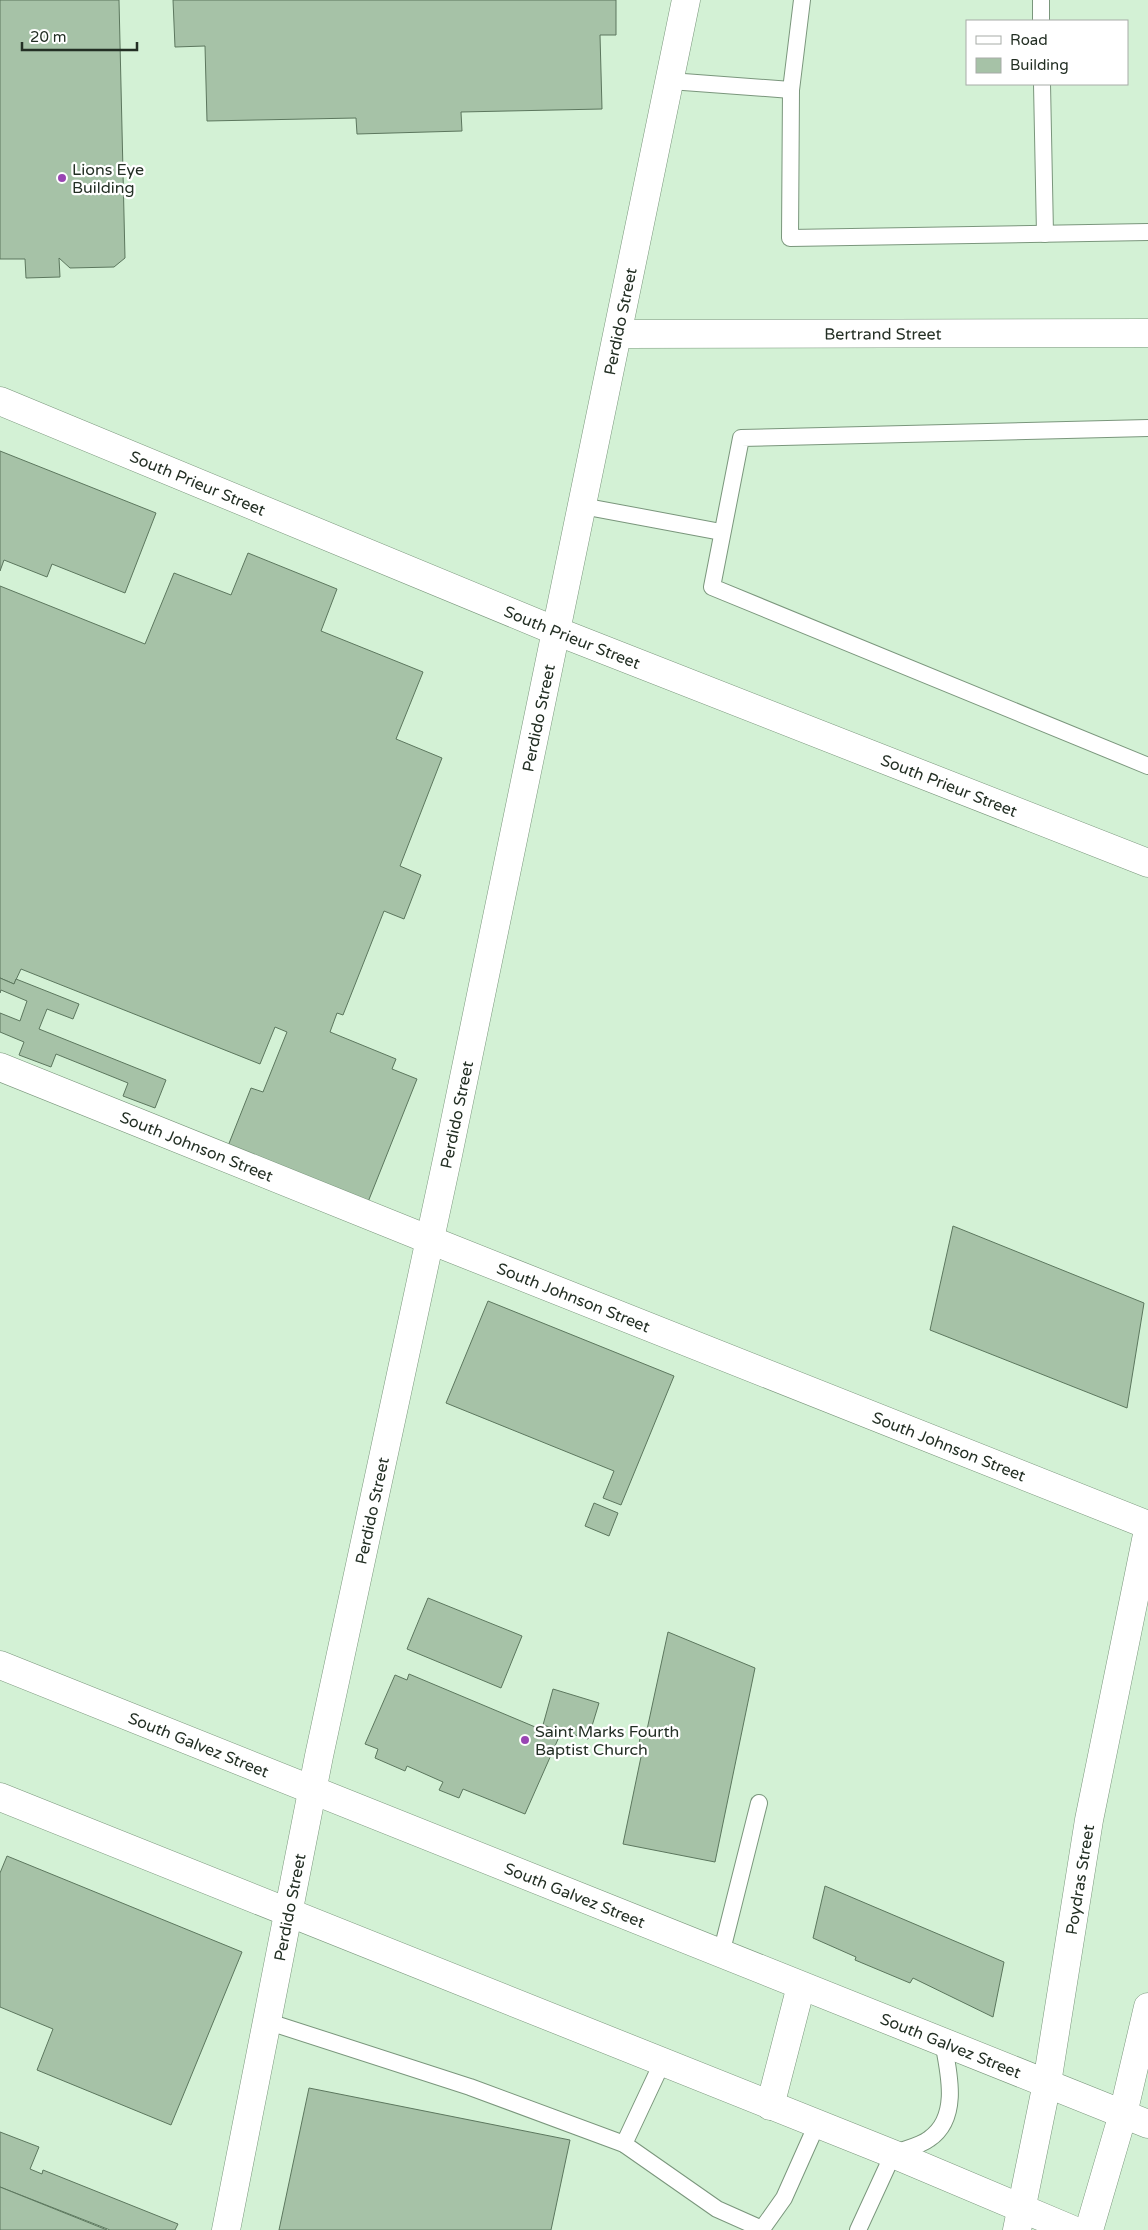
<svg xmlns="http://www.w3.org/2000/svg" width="1148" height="2230" viewBox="0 0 1148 2230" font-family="'Varela Round',sans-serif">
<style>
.building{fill:#a6c2a7;stroke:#5c775e}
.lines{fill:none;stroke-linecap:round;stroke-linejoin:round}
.lane-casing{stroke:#7a967c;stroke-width:18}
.street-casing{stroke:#7a967c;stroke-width:29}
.secondary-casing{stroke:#7a967c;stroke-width:29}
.lane{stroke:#fff;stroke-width:16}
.street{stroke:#fff;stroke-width:28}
.secondary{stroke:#fff;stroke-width:28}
.poi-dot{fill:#9945b3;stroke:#fff;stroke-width:2}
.labels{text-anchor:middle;stroke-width:4.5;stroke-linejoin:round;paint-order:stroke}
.poi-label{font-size:16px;fill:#232f24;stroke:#fff;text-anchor:start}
.street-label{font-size:16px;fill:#232f24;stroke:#fff}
</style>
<rect width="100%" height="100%" fill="#d3f1d5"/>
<g class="building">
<path d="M 0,0 L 119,0 L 125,258 L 114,267 L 70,268 L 59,258 L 60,277 L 26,278 L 25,259 L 0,259 Z"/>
<path d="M 173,0 L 616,0 L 616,35 L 600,35 L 602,109 L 461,112 L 462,131 L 357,134 L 356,118 L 207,121 L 205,46 L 175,47 Z"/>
<path d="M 0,451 L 156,513 L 125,593 L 52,564 L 47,577 L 4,560 L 0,571 Z"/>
<path d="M 248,553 L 337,589 L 321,631 L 423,672 L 396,739 L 442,758 L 400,866 L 421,875 L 404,919 L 384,911 L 343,1015 L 337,1013 L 330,1032 L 396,1059 L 392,1069 L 417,1079 L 366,1207 L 226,1151 L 251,1088 L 263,1092 L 287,1032 L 275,1027 L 260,1064 L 21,969 L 14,984 L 0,978 L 0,586 L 145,644 L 174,573 L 231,595 Z"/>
<path d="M 0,978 L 14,984 L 16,979 L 79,1004 L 73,1019 L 47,1009 L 39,1029 L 166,1080 L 155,1108 L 123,1096 L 128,1083 L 56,1054 L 51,1067 L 19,1055 L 24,1042 L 0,1032 L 0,1013 L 20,1021 L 27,1001 L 1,990 L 0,993 Z"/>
<path d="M 953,1226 L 1144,1303 L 1127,1408 L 930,1330 Z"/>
<path d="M 488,1301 L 674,1376 L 621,1505 L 603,1498 L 614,1471 L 446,1403 Z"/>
<path d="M 594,1503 L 618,1513 L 609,1536 L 585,1526 Z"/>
<path d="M 428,1598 L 522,1636 L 501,1688 L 407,1649 Z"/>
<path d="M 668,1632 L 755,1668 L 715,1862 L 623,1844 L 642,1752 L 638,1751 L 640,1738 L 645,1739 Z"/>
<path d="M 409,1674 L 559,1737 L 525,1814 L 463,1789 L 459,1798 L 439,1790 L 443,1782 L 407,1766 L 405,1771 L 375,1758 L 378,1749 L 365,1744 L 395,1675 L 407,1680 Z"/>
<path d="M 553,1689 L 599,1703 L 588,1739 L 543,1725 Z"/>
<path d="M 7,1856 L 242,1952 L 171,2125 L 37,2070 L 53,2029 L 0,2007 L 0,1873 Z"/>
<path d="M 825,1886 L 1004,1962 L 993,2017 L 913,1978 L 910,1983 L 855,1960 L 856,1957 L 813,1938 Z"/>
<path d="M 309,2088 L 570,2140 L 551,2230 L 279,2230 Z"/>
<path d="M 0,2132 L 39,2147 L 30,2169 L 42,2174 L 43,2170 L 178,2224 L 175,2230 L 110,2230 L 0,2187 Z"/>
<path d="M 0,2187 L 107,2230 L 0,2230 Z"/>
</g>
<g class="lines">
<g class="lane-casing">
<g id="lane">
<path d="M 802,0 L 791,90 L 790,238 L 1148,232"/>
<path d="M 1041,0 L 1041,21"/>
<path d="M 670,81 L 791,90"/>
<path d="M 1042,84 L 1045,234"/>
<path d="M 1148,428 L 741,438 L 712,587 L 1148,766"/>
<path d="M 582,506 L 721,532"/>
<path d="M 721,1954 L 759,1803"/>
<path d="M 266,2021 L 470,2087 L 624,2144 L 717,2209 L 762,2229 L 784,2198 L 817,2124"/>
<path d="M 624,2144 L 662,2063"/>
<path d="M 858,2230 L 893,2154 C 904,2149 920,2146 929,2139 C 960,2118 949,2073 943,2042"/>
</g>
</g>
<g class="street-casing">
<g id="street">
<path id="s1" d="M 618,334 L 1148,333"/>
<path id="s2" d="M 0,401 L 556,631 L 1148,863"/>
<path id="s3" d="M 0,1067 L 430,1240 L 1148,1525"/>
<path d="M 770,2106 L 801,1986"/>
<path id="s4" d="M 226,2230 L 319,1756 L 448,1155 L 686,0"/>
</g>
</g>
<g class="secondary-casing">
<g id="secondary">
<path id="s5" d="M 0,1665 L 1148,2124"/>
<path d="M 0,1797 L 893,2154 L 1073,2230"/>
<path id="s6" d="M 1017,2230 L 1047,2083 L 1089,1820 L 1148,1530"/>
<path d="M 1089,2230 L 1123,2114 L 1148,2007"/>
</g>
</g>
<use href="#lane" class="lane"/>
<use href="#street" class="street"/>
<use href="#secondary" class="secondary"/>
</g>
<g class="poi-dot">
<circle cx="62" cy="178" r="5"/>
<circle cx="525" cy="1740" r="5"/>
</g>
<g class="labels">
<g class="poi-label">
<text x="72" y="175">Lions Eye<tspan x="72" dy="18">Building</tspan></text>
<text x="535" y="1737">Saint Marks Fourth<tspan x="535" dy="18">Baptist Church</tspan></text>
</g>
<g class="street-label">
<text dy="6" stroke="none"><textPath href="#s4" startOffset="1949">Perdido Street</textPath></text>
<text dy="6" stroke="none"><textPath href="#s1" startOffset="265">Bertrand Street</textPath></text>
<text dy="6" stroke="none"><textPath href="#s2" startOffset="214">South Prieur Street</textPath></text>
<text dy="6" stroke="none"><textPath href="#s2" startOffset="619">South Prieur Street</textPath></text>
<text dy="6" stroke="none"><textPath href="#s4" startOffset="1544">Perdido Street</textPath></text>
<text dy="6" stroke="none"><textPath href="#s2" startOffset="1024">South Prieur Street</textPath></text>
<text dy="6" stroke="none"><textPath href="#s4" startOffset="1139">Perdido Street</textPath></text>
<text dy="6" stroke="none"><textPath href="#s3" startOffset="212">South Johnson Street</textPath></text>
<text dy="6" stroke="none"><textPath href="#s3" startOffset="618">South Johnson Street</textPath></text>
<text dy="6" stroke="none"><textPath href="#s3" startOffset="1022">South Johnson Street</textPath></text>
<text dy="6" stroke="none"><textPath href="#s4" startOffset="734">Perdido Street</textPath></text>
<text dy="6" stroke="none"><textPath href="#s5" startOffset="214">South Galvez Street</textPath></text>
<text dy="6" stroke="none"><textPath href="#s6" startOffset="356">Poydras Street</textPath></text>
<text dy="6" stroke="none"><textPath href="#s5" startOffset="619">South Galvez Street</textPath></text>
<text dy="6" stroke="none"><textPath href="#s4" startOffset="329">Perdido Street</textPath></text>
<text dy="6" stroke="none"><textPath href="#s5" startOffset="1024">South Galvez Street</textPath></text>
</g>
</g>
<rect x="966" y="20" width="162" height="65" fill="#ffffff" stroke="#a7aca7"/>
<rect x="976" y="36" width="25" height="8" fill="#ffffff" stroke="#a7aca7"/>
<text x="1010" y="45" font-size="15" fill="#232f24">Road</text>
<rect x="976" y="58" width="25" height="15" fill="#a6c2a7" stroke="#a7aca7"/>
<text x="1010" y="70" font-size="15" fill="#232f24">Building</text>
<path d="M22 42v8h115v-8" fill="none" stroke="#232f24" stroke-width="2.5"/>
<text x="30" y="42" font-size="15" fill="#232f24" stroke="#ffffff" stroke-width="4" paint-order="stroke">20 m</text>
</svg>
